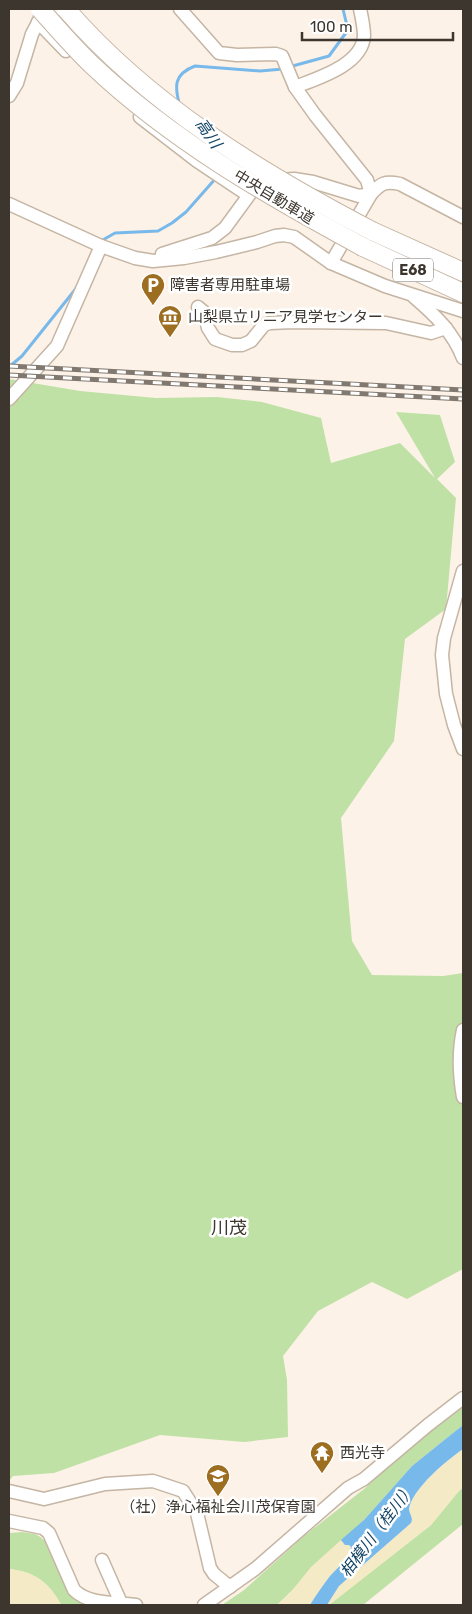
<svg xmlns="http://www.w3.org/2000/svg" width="472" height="1614" viewBox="0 0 472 1614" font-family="Rubik,'Noto Sans JP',sans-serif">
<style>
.green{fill:#bfe1a5}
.sand{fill:#f4eac5}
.water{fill:#78b9eb}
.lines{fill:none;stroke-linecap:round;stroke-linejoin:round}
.stream{stroke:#78b9eb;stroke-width:3}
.minor-casing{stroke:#c5b5a4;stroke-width:15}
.highway-casing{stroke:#c5b5a4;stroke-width:20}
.minor{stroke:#fff;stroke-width:12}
.highway{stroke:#fff;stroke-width:18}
.rail-casing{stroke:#817970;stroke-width:5}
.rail{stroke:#fff;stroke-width:3;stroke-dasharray:9;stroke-linecap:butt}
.highway-bridge-casing{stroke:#c5b5a4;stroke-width:20;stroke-linecap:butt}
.highway-bridge{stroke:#fff;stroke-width:18}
.labels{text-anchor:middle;stroke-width:5;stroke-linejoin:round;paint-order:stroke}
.shield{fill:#fff;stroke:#77726d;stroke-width:1}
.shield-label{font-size:14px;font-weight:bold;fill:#3d362f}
.street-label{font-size:15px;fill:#3d362f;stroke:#fff}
.poi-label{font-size:15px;fill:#3d362f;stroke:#fff;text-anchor:start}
.water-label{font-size:16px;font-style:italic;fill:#134466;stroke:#fff}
.quarter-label{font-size:18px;fill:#3d362f;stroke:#fff}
</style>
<rect width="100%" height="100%" fill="#fdf2e7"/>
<g class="green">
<path d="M 9,379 L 80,391 L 156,398 L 217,397 L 262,402 L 321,418 L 331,463 L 400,443 L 435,478 L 396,412 L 440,415 L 455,462 L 437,479 L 456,498 L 446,609 L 405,639 L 394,741 L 341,818 L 352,941 L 372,975 L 443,976 L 463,973 L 463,1269 L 407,1299 L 372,1282 L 318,1311 L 283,1356 L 287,1380 L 288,1437 L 244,1442 L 160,1435 L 54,1473 L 13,1476 L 9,1481 Z"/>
<path d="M 463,1404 L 463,1425 L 412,1466 L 364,1520 L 277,1605 L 222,1605 L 244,1590 L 304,1536 L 364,1489 L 412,1445 Z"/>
<path d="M 463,1487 L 463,1524 L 363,1605 L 329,1605 L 431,1525 L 458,1492 Z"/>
<path d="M 22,1532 C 26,1533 33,1533 37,1535 C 58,1545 60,1592 77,1601 C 81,1603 87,1604 92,1605 L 61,1605 C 49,1582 35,1572 9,1569 L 9,1533 Z"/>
</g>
<g class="sand">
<path d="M 463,1449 L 463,1487 L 458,1492 L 431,1525 L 329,1605 L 327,1605 L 339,1586 L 411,1523 L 412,1520 C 412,1516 409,1513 409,1509 C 413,1487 446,1462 463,1449 Z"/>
<path d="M 341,1540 L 345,1545 L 349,1545 L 351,1547 C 348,1561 339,1566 330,1576 C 323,1585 316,1595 310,1605 L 277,1605 L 290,1593 L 311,1567 Z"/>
<path d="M 9,1569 C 33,1571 49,1583 61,1604 L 58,1605 L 9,1605 Z"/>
</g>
<path class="water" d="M 463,1425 L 463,1449 C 447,1460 412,1489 409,1509 C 409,1513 412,1516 412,1520 L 411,1523 L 339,1586 L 327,1605 L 310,1605 C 316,1595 323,1585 330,1576 C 339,1566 349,1560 351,1547 L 349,1545 L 345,1545 L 341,1540 L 364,1520 L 412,1466 Z"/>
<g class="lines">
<g class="stream">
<path d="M 289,67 L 329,56 L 348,30 L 343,9"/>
<path d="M 180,106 C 174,86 174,74 195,66 L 260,71 L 283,69"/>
<path d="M 101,241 L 115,233 L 158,231 L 172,223 L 186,212 L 216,178"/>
<path d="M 9,367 L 22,356 L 78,286"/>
</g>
<g class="minor-casing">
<g id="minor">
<path d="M 180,9 L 219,53 L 237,55 L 276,54 L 282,56 L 295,87 L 315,115 L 367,180 L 371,194"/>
<path d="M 38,22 L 66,51"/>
<path d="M 295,87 C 318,78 362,65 364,36 C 364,27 362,18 360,9"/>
<path d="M 9,96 L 17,83 L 32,34 L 42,15"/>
<path d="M 140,117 L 197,161 L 248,195"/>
<path d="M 281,180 L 294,179 L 313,182 L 359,196 L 371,194"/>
<path d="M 9,204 L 101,246 L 135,258 L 153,261 L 184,258 L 216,252 L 257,242 L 275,236 L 284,235 L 294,237 L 331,263 L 385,286 L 463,311"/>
<path d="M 162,254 L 212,238 L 225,228 L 252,191"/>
<path d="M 331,263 L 371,194 C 381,183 385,181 400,184 L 463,217"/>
<path d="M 414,297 C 435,315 453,332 463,358"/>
<path d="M 198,307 L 204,312 L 208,328 L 215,339 L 232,345 L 242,345 L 251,341 L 264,325 L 270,323 L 293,322 L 386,323 L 431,333 L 446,328"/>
<path d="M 9,399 L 57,346 L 101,246"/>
<path d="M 463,571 L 444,638 L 442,655 L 446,694 L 454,725 L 463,749"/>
<path d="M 463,1030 C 458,1053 459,1074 463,1097"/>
<path d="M 9,1491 L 44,1499 L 105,1484 L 153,1481 L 183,1491 L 197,1513 L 210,1568 L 214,1574 L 230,1587"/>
<path d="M 9,1521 L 43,1528 L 49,1533 L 74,1590 C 89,1605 116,1602 136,1605"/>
<path d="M 102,1560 L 121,1603"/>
<path d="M 204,1605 L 255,1569 L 348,1488 L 364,1479 L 428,1425 L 463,1398"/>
</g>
</g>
<g class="highway-casing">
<g id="highway">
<path d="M 372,231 L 463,272"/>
<path d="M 363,247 L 463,293"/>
</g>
</g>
<use href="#minor" class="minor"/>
<use href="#highway" class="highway"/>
<g class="rail-casing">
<g id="rail">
<path d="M 9,366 L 463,390"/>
<path d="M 9,375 L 463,399"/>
</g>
</g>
<use href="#rail" class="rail"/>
<g class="highway-bridge-casing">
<g id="highway-bridge">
<path d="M 40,9 C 57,28 73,47 92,65 C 171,140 267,195 363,247"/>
<path d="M 66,9 C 149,105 261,173 372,231"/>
</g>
</g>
<use href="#highway-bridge" class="highway-bridge"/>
</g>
<defs>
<g id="parking-pin" transform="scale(1.25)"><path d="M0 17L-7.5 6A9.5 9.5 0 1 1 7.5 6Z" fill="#9d6d20" stroke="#fff"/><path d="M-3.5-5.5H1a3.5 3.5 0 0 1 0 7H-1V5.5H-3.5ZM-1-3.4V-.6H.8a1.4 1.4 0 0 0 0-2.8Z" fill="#fff"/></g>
<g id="museum-pin" transform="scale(1.25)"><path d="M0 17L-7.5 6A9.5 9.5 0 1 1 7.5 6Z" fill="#9d6d20" stroke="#fff"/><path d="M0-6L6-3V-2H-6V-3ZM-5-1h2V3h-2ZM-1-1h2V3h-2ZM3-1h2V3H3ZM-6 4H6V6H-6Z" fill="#fff"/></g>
<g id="temple-pin" transform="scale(1.25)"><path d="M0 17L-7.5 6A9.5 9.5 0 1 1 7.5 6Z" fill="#9d6d20" stroke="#fff"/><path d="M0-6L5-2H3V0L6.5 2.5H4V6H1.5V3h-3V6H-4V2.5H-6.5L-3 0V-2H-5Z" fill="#fff"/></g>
<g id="school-pin" transform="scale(1.25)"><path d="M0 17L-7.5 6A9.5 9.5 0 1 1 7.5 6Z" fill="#9d6d20" stroke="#fff"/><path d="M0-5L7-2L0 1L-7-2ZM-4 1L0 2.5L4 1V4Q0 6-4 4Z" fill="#fff"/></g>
</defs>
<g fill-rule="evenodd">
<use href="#parking-pin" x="153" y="285"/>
<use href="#museum-pin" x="170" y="317"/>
<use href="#temple-pin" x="322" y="1453"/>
<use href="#school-pin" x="218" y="1476"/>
</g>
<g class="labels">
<rect class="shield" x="393" y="258.5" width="40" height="23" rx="4"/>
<g class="shield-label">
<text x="413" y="275">E68</text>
</g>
<g class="street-label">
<text transform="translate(274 197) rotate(31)" y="5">中央自動車道</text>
</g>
<g class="poi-label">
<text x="170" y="290">障害者専用駐車場</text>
<text x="188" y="322">山梨県立リニア見学センター</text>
<text x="340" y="1458">西光寺</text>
<text x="218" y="1512" text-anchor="middle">（社）浄心福祉会川茂保育園</text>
</g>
<g class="water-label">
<text transform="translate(209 133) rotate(55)" y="6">高川</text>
<text transform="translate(377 1530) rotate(-53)" y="6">相模川（桂川）</text>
</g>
<g class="quarter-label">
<text x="229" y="1234">川茂</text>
</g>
</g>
<rect width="472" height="1614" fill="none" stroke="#3d362f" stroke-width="20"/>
<path d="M302 32v8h151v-8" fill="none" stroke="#3d362f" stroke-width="2.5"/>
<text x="310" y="32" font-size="15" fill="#3d362f" stroke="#ffffff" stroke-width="4" paint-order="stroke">100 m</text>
</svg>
